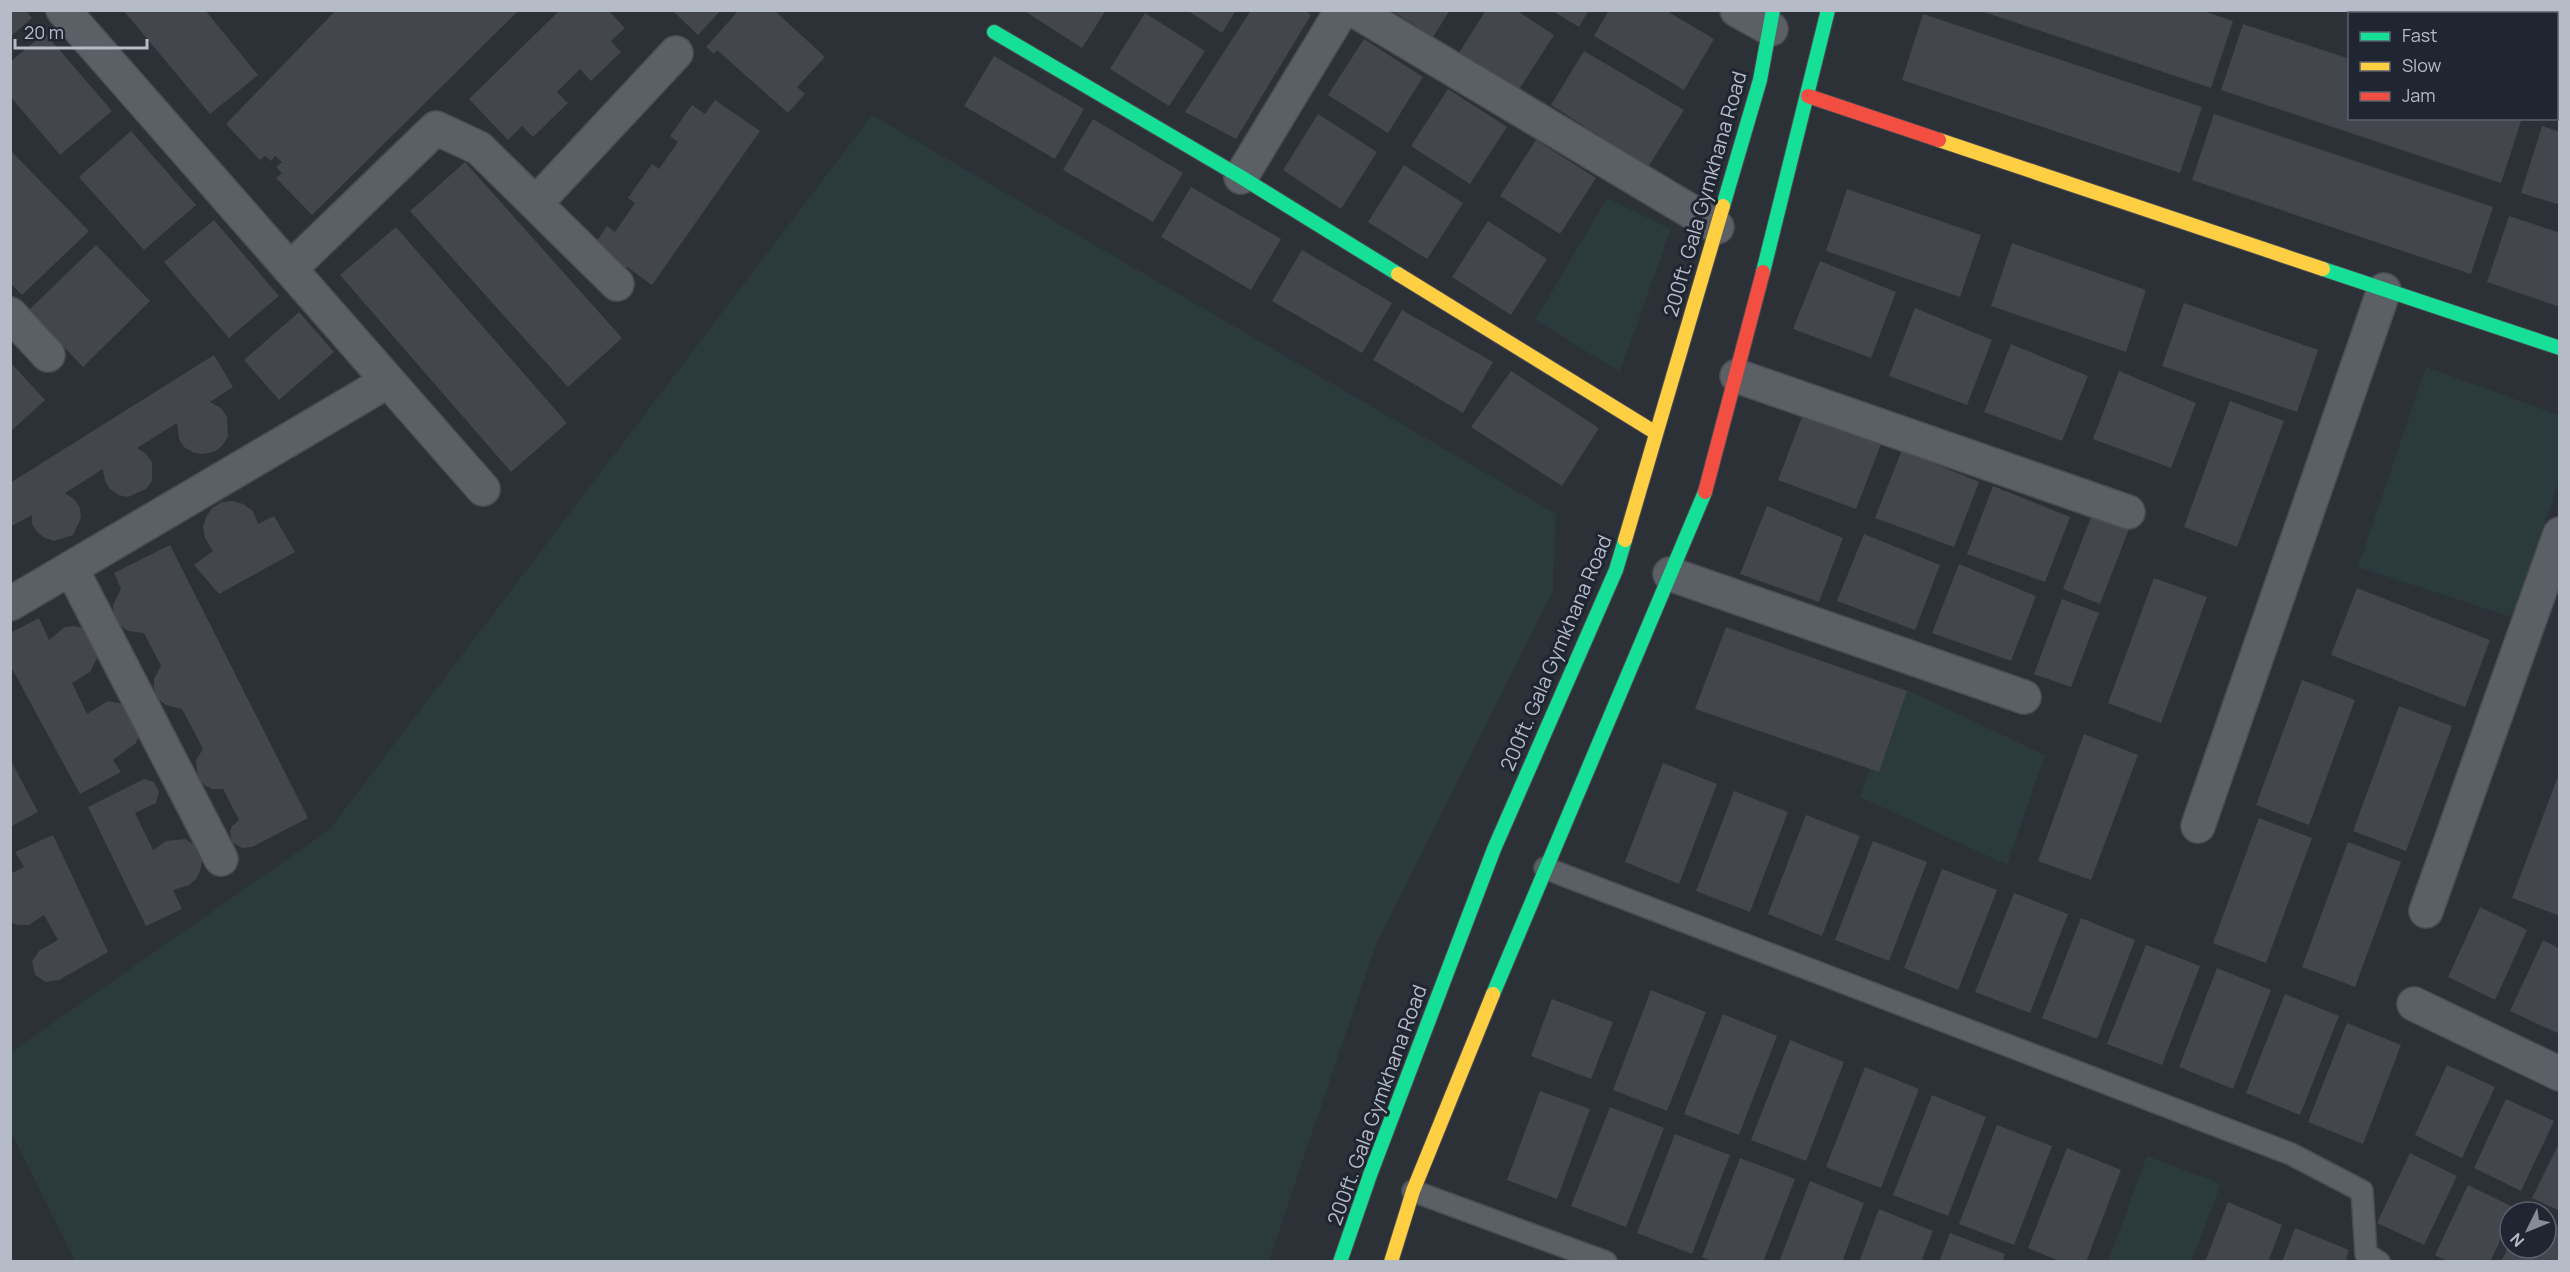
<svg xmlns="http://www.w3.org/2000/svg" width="2570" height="1272" viewBox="0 0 2570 1272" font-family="Manrope,sans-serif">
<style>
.green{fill:#2a3a3d}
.building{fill:#43464c}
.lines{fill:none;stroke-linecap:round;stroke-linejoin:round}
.lane-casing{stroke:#4a4c52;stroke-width:24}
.street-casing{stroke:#4a4c52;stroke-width:36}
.fast-casing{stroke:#4a4c52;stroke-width:16}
.slow-casing{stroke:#4a4c52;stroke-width:16}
.jam-casing{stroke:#4a4c52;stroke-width:16}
.lane{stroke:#5b5f66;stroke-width:21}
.street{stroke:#5b5f66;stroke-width:33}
.fast{stroke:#16e098;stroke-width:14}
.slow{stroke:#ffcf43;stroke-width:14}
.jam{stroke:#f24e42;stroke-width:14}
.labels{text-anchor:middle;stroke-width:6;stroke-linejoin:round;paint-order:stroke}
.street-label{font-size:20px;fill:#b6bcc7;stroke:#1f2632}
</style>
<rect width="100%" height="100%" fill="#2c3037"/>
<g class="green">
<path d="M 872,115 L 1556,514 L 1553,590 L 1376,944 L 1269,1261 L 75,1261 L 11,1132 L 11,1052 L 329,830 Z"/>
<path d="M 1607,198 L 1671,229 L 1620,372 L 1535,320 Z"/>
<path d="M 2426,367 L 2559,415 L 2559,480 L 2514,618 L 2358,567 Z"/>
<path d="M 1899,686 L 2045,755 L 2007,865 L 1860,797 Z"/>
<path d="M 2147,1156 L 2221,1184 L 2192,1261 L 2108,1261 Z"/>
</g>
<g class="building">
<path d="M 10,10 L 25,10 L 32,18 L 10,37 Z"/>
<path d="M 123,10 L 205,10 L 258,75 L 210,114 Z"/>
<path d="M 336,10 L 519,10 L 312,215 L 276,178 L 282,173 L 276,167 L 282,162 L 275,156 L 271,161 L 265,156 L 260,160 L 226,124 Z"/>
<path d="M 560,10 L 608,10 L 625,28 L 611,41 L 621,52 L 591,81 L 580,69 L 557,92 L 568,103 L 533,137 L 522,126 L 508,140 L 469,99 Z"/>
<path d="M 672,10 L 721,10 L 698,35 Z"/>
<path d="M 739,10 L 774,10 L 825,57 L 797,87 L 805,94 L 788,113 L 717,50 L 714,54 L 706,47 Z"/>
<path d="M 1023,10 L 1106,10 L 1082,48 Z"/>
<path d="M 1187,10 L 1236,10 L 1222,33 Z"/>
<path d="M 1251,10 L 1304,10 L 1311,15 L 1236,139 L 1185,112 Z"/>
<path d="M 1391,10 L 1450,10 L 1433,37 Z"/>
<path d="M 1486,10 L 1516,10 L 1554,35 L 1518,91 L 1459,53 Z"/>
<path d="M 1551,10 L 1589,10 L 1579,27 Z"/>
<path d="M 1609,10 L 1665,10 L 1714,39 L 1684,90 L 1594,36 Z"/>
<path d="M 2201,10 L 2233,21 L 2211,88 L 1981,11 Z"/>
<path d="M 1145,13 L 1205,51 L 1169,106 L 1110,69 Z"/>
<path d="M 1923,14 L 2202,107 L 2180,173 L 1902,80 Z"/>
<path d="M 2243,24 L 2350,59 L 2350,118 L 2522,118 L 2501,183 L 2221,90 Z"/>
<path d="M 45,33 L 112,111 L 60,155 L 10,96 L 10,62 Z"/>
<path d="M 1364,39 L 1423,77 L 1388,133 L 1328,95 Z"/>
<path d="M 1584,51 L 1684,110 L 1648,167 L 1551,105 Z"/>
<path d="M 994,56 L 1084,109 L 1055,159 L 964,106 Z"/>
<path d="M 1448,89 L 1507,127 L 1470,184 L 1411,146 Z"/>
<path d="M 715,100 L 760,131 L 652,285 L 627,267 L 624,271 L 592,248 L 607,226 L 615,232 L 635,203 L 628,198 L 652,164 L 659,169 L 678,142 L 670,136 L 692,105 L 705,114 Z"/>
<path d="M 1318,114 L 1377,152 L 1341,209 L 1283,170 Z"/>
<path d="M 2214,114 L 2493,207 L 2471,274 L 2192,180 Z"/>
<path d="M 1093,119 L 1183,173 L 1153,222 L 1063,170 Z"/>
<path d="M 2542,126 L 2560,132 L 2560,205 L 2521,193 Z"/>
<path d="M 131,131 L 196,205 L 144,250 L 79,177 Z"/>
<path d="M 1536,140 L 1596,178 L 1560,234 L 1500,196 Z"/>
<path d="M 10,150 L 89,231 L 22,295 L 10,283 Z"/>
<path d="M 465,162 L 622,338 L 568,387 L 410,211 Z"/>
<path d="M 1404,165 L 1463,203 L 1427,259 L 1368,222 Z"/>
<path d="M 1191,187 L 1281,239 L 1251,290 L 1161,237 Z"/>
<path d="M 1847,189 L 1981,235 L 1960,297 L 1826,251 Z"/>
<path d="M 2509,216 L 2560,233 L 2560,307 L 2487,282 Z"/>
<path d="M 214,220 L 279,296 L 229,338 L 164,262 Z"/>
<path d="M 1488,221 L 1547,259 L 1511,315 L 1452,277 Z"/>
<path d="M 396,227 L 567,423 L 511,472 L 340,275 Z"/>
<path d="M 2012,243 L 2146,290 L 2126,352 L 1991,306 Z"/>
<path d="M 96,245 L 150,301 L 83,367 L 29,310 Z"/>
<path d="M 1302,250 L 1392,303 L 1362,353 L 1272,301 Z"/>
<path d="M 1820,261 L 1896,292 L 1871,358 L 1793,329 Z"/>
<path d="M 2184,303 L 2318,350 L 2297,412 L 2162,366 Z"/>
<path d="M 1915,308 L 1992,340 L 1967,405 L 1889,376 Z"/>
<path d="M 1402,310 L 1493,362 L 1463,413 L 1373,360 Z"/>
<path d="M 299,312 L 334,352 L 279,400 L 244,360 Z"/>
<path d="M 2011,344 L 2088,376 L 2062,441 L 1984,412 Z"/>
<path d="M 214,355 L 233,387 L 210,402 L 221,408 L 227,417 L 228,437 L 222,446 L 214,452 L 203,454 L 194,453 L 184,447 L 179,439 L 177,423 L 137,448 L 146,454 L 152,462 L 152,481 L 146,489 L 128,497 L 118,495 L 110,489 L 105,481 L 103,469 L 65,493 L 75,500 L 80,508 L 81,518 L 73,535 L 54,541 L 45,538 L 37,532 L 32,524 L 32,515 L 10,527 L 10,483 Z"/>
<path d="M 10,362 L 45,400 L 10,432 Z"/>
<path d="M 1511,371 L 1599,428 L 1562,486 L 1471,427 Z"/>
<path d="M 2119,371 L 2196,403 L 2171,468 L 2093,439 Z"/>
<path d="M 2230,401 L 2284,421 L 2237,547 L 2184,527 Z"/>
<path d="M 1804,412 L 1881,444 L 1856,509 L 1778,480 Z"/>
<path d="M 1902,450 L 1979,482 L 1954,547 L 1875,518 Z"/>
<path d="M 1993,486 L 2070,517 L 2045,582 L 1967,554 Z"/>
<path d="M 233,501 L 243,504 L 253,511 L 258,524 L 274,516 L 295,552 L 219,594 L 194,565 L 213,551 L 205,538 L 203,527 L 206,517 L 212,508 L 222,502 Z"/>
<path d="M 1767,506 L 1843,538 L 1819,602 L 1740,574 Z"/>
<path d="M 2092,515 L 2129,529 L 2100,604 L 2063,589 Z"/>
<path d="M 1864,534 L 1940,565 L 1915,630 L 1837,601 Z"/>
<path d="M 170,545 L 308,818 L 252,847 L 242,848 L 232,842 L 230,831 L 232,826 L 239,820 L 223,789 L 212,789 L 204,785 L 198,777 L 196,760 L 203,749 L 182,709 L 166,705 L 158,699 L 154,689 L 154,679 L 161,666 L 144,633 L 128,631 L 120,625 L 114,615 L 113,605 L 121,589 L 114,573 Z"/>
<path d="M 1959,564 L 2036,596 L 2011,661 L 1932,633 Z"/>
<path d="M 2154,578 L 2207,597 L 2161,723 L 2108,703 Z"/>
<path d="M 2357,588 L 2490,640 L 2465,707 L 2331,655 Z"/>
<path d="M 2062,599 L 2099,613 L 2071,687 L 2034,674 Z"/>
<path d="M 39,618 L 49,640 L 65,627 L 75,626 L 85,629 L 99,654 L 90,672 L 72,683 L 87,714 L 108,701 L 128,705 L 140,733 L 136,743 L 113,760 L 121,772 L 80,794 L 10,665 L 10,633 Z"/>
<path d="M 1726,627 L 1907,691 L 1879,772 L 1695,709 Z"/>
<path d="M 2302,680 L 2355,700 L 2309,825 L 2256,805 Z"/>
<path d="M 2399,706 L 2452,726 L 2406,851 L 2353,831 Z"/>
<path d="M 2084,734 L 2138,755 L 2091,880 L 2038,861 Z"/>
<path d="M 10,759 L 38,812 L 10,827 Z"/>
<path d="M 1663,763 L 1717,784 L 1679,884 L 1625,862 Z"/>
<path d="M 2560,771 L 2560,916 L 2512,898 Z"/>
<path d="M 144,779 L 154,782 L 159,792 L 156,803 L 135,813 L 153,850 L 166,841 L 185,839 L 193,844 L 202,861 L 200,871 L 196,879 L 189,885 L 173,890 L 182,909 L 146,926 L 88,807 Z"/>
<path d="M 1734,791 L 1788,812 L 1750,912 L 1696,891 Z"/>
<path d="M 1806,815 L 1860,836 L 1822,936 L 1768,914 Z"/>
<path d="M 2259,818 L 2312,838 L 2266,963 L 2213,943 Z"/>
<path d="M 53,835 L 108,952 L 59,980 L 46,982 L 35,975 L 32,961 L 40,950 L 58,940 L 44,915 L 29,925 L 18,925 L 10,922 L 10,874 L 24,867 L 15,852 Z"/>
<path d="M 1873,841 L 1927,862 L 1889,961 L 1835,940 Z"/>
<path d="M 2348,842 L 2401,862 L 2355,987 L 2302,967 Z"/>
<path d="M 1942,869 L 1997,890 L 1958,990 L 1904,968 Z"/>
<path d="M 2014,893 L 2068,914 L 2030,1013 L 1975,992 Z"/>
<path d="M 2480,907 L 2527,930 L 2495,1000 L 2448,977 Z"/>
<path d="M 2081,918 L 2135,940 L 2097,1039 L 2042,1018 Z"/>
<path d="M 2543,940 L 2560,949 L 2560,1028 L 2557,1033 L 2510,1011 Z"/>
<path d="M 2146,945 L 2200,966 L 2162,1065 L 2107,1044 Z"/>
<path d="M 2217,968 L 2271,990 L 2233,1089 L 2179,1067 Z"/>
<path d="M 1651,990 L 1706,1012 L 1667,1111 L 1613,1090 Z"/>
<path d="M 2285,994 L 2339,1016 L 2300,1115 L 2246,1093 Z"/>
<path d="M 1552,999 L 1613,1022 L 1591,1079 L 1531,1056 Z"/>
<path d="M 1723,1014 L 1777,1036 L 1739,1135 L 1684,1114 Z"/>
<path d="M 2347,1023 L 2401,1045 L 2363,1144 L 2308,1122 Z"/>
<path d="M 1790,1040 L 1844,1062 L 1806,1161 L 1751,1140 Z"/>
<path d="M 2447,1065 L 2495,1087 L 2462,1158 L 2415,1135 Z"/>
<path d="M 1865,1067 L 1919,1089 L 1881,1188 L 1826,1167 Z"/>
<path d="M 1540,1091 L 1590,1109 L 1557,1199 L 1507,1180 Z"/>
<path d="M 1932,1095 L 1986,1117 L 1948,1216 L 1893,1195 Z"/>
<path d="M 2506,1099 L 2554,1121 L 2521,1191 L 2474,1168 Z"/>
<path d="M 1610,1107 L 1664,1128 L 1626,1227 L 1571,1206 Z"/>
<path d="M 1997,1125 L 2052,1146 L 2014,1245 L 1959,1224 Z"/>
<path d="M 1675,1134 L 1730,1155 L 1692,1254 L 1637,1233 Z"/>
<path d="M 2560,1141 L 2560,1211 L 2532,1198 Z"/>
<path d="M 2067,1148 L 2121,1170 L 2086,1262 L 2062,1262 L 2028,1248 Z"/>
<path d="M 2410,1153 L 2457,1176 L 2424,1245 L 2377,1223 Z"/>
<path d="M 1740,1158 L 1795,1179 L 1763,1262 L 1714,1262 L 1702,1257 Z"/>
<path d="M 1810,1181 L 1864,1203 L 1842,1262 L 1779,1262 Z"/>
<path d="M 2468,1185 L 2515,1208 L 2513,1212 L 2510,1212 L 2510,1219 L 2490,1262 L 2450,1262 L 2435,1255 Z"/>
<path d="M 2228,1202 L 2282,1225 L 2268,1262 L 2205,1262 Z"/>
<path d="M 1879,1209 L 1933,1231 L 1921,1262 L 1859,1262 Z"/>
<path d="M 2546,1220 L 2560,1226 L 2559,1262 L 2501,1262 L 2510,1243 L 2510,1248 L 2546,1248 Z"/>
<path d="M 2295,1228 L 2349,1250 L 2345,1262 L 2282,1262 Z"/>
<path d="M 1950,1233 L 2005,1254 L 2002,1262 L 1939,1262 Z"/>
</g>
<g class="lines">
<g class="lane-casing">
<g id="lane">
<path d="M 1545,868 L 2291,1154 L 2362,1191 L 2366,1254 L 2379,1262"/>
<path d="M 1413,1191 L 1606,1262"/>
</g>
</g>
<g class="street-casing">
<g id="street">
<path d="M 63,10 L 483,489"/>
<path d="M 1354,10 L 1717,227"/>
<path d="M 1737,10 L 1771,29"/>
<path d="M 2425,10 L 2433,14"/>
<path d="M 2556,60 L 2560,61"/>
<path d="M 1241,177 L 1342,10"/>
<path d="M 536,203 L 676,53"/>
<path d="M 290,269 L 436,128 L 479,148 L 617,284"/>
<path d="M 10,314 L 48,355"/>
<path d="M 1737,376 L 2128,512"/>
<path d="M 71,568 L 221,859"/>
<path d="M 1670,574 L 2024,697"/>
<path d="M 10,604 L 388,381"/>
<path d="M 2198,826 L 2384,290"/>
<path d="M 2426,911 L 2560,534"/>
<path d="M 2414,1004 L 2560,1074"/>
</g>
</g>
<g class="fast-casing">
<g id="fast">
<path d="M 994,32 L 1241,177 L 1398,274"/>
<path d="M 1723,206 L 1760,80 L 1773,10"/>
<path d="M 2323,269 L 2560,348"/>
<path d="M 1763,272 L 1828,10"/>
<path d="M 1493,994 L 1705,492"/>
<path d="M 1340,1262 L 1370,1175 L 1494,849 L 1616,570 L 1625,540"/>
</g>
</g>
<g class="slow-casing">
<g id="slow">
<path d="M 1939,140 L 2323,269"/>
<path d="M 1398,274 L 1656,433"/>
<path d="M 1625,540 L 1723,206"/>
<path d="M 1391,1262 L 1413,1191 L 1493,994"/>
</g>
</g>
<g class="jam-casing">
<g id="jam">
<path d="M 1808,96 L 1939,140"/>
<path d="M 1705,492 L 1763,272"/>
</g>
</g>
<use href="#lane" class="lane"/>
<use href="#street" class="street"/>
<use href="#fast" class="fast"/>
<use href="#slow" class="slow"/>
<use href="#jam" class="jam"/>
</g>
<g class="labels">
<g class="street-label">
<text transform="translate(1705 194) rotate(-74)" y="7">200ft. Gala Gymkhana Road</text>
<text transform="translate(1556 653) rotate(-67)" y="7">200ft. Gala Gymkhana Road</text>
<text transform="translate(1377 1105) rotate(-70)" y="7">200ft. Gala Gymkhana Road</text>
</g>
</g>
<rect width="2570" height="1272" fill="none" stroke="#b6bcc7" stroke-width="24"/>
<rect x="2348" y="12" width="210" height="108" fill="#1f2632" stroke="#5b626e" stroke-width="1.5"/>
<rect x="2360" y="32" width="30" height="9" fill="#16e098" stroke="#5b626e" stroke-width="1.5"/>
<text x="2402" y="42" font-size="18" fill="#b6bcc7">Fast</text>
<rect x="2360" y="62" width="30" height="9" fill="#ffcf43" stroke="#5b626e" stroke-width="1.5"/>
<text x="2402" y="72" font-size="18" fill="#b6bcc7">Slow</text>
<rect x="2360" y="92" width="30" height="9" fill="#f24e42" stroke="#5b626e" stroke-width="1.5"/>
<text x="2402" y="102" font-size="18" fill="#b6bcc7">Jam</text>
<g transform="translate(2528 1230) rotate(227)"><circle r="28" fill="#1f2632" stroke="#5b626e" stroke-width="1.5"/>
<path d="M0-4.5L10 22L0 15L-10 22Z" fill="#868b95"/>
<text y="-9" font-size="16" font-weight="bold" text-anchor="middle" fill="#b6bcc7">N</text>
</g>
<path d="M15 39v9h132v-9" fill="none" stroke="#b6bcc7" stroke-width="3"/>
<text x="24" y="39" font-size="18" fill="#b6bcc7" stroke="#1f2632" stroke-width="4.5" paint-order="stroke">20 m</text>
</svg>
